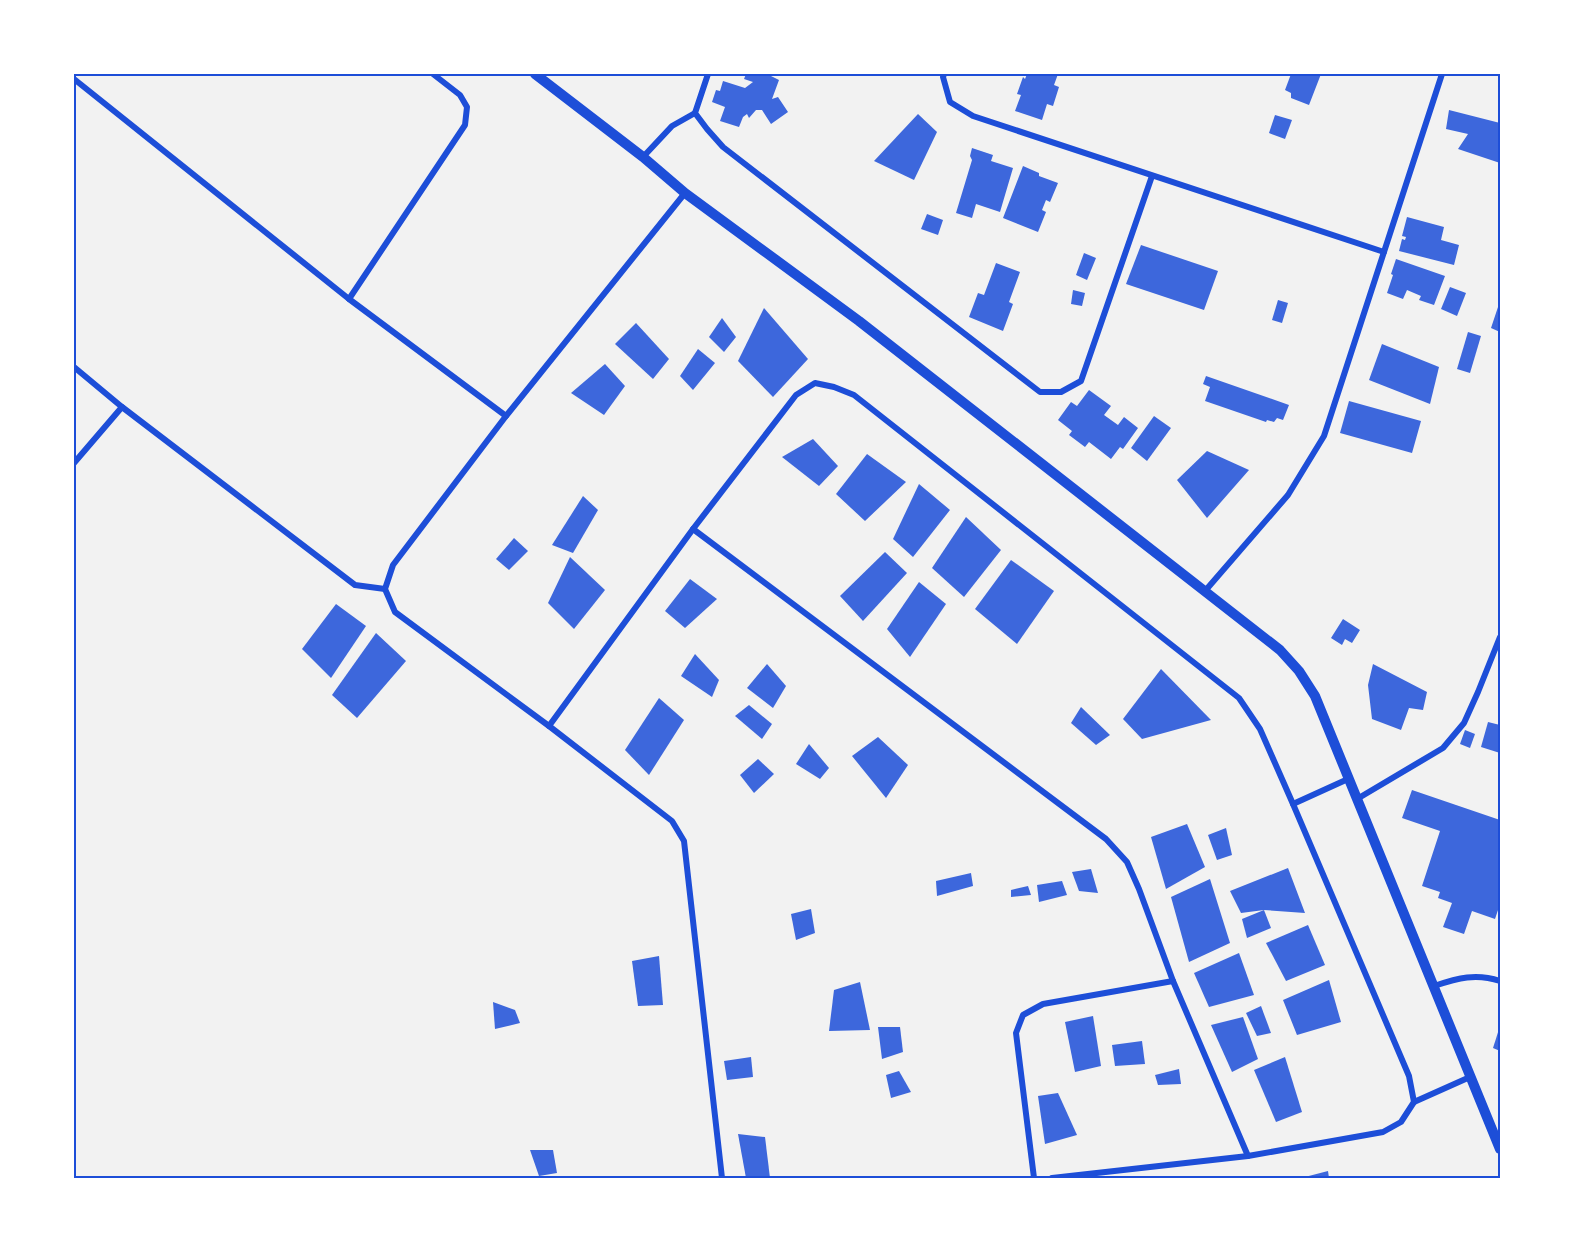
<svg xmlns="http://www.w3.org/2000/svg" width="1574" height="1252" viewBox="0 0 1574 1252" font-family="'Asap Condensed',sans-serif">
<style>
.building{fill:#3d67dc}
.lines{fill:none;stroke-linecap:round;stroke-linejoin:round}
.minor{stroke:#1d4ed8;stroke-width:6}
.tertiary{stroke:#1d4ed8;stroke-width:10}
.neatline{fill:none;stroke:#1d4ed8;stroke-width:2}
</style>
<rect width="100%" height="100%" fill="#f2f2f2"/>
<g class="building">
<path d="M 746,74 L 770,74 L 769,75 L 779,80 L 772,99 L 778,97 L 788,112 L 771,124 L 762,110 L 756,110 L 749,118 L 747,114 L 743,117 L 739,127 L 720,121 L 725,107 L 712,102 L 716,90 L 720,91 L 723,81 L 745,88 L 753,82 L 744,79 Z"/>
<path d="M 1027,74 L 1058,74 L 1054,85 L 1059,87 L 1053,106 L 1047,104 L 1042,120 L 1015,111 L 1021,95 L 1017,94 L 1023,77 L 1025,79 Z"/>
<path d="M 1291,74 L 1294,75 L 1295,74 L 1321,74 L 1309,105 L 1291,98 L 1291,93 L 1285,90 Z"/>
<path d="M 1449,110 L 1500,123 L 1500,163 L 1458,149 L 1468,134 L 1446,129 Z"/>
<path d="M 918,114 L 937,132 L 914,180 L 874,161 Z"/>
<path d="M 1275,115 L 1292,120 L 1285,139 L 1269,133 Z"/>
<path d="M 972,148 L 993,155 L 991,161 L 1013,168 L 1000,212 L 976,204 L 972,218 L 956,213 L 972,160 L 970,156 Z"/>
<path d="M 1023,166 L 1039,173 L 1039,176 L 1058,183 L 1050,202 L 1046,200 L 1042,210 L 1046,212 L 1038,232 L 1003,218 Z"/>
<path d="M 927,214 L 943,220 L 938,235 L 921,229 Z"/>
<path d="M 1407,217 L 1444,227 L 1441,240 L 1459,245 L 1454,265 L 1399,251 L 1402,239 L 1405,240 L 1406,237 L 1402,236 Z"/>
<path d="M 1141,245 L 1218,271 L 1204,310 L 1126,284 Z"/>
<path d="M 1084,253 L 1096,258 L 1087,280 L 1076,275 Z"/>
<path d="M 1396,259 L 1445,276 L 1434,305 L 1419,300 L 1421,296 L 1407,290 L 1403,299 L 1387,293 L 1393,275 L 1391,274 Z"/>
<path d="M 996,263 L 1020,272 L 1009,302 L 1013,304 L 1003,331 L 969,317 L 978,293 L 984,295 Z"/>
<path d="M 1450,287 L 1466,293 L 1457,316 L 1441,309 Z"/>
<path d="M 1073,290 L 1085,293 L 1082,306 L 1071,304 Z"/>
<path d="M 1278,300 L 1288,303 L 1282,323 L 1272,320 Z"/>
<path d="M 1499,304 L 1500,305 L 1500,332 L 1491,328 Z"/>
<path d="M 764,308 L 808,359 L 773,397 L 738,361 Z"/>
<path d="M 722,318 L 736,337 L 724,352 L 709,337 Z"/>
<path d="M 636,323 L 669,359 L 653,379 L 615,344 Z"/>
<path d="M 1468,332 L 1481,336 L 1470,373 L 1457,369 Z"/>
<path d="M 1382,344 L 1439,367 L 1430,404 L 1369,380 Z"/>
<path d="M 698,349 L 715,363 L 693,390 L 680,376 Z"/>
<path d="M 605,364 L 625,386 L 604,415 L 571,393 Z"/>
<path d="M 1206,376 L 1289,405 L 1283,420 L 1277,418 L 1274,422 L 1267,420 L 1266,422 L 1205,401 L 1210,387 L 1203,384 Z"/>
<path d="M 1089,390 L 1111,406 L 1104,415 L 1118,425 L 1124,417 L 1138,428 L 1123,449 L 1120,447 L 1111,459 L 1089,442 L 1085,447 L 1069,435 L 1072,431 L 1058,420 L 1071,402 L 1077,406 Z"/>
<path d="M 1349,401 L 1421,421 L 1412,453 L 1340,433 Z"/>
<path d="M 1154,416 L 1171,428 L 1147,461 L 1131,448 Z"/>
<path d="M 813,439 L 838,466 L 819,486 L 782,457 Z"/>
<path d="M 1207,451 L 1249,470 L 1207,518 L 1177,480 Z"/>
<path d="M 867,454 L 906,482 L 865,521 L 836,494 Z"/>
<path d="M 919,484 L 950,510 L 913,557 L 893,539 Z"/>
<path d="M 583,496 L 598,510 L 573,553 L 552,545 Z"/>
<path d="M 966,517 L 1001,550 L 964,597 L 932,568 Z"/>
<path d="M 514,538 L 528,551 L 509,570 L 496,559 Z"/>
<path d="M 885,552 L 907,573 L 863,621 L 840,596 Z"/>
<path d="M 570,557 L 605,590 L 574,629 L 548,603 Z"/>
<path d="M 1011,560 L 1054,591 L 1017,644 L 975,609 Z"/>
<path d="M 690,579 L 717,599 L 685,628 L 665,611 Z"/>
<path d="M 919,582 L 946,604 L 910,657 L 887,629 Z"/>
<path d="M 336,604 L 366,626 L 331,678 L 302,649 Z"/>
<path d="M 1343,619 L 1360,630 L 1352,643 L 1345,639 L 1342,645 L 1331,638 Z"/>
<path d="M 376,633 L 406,661 L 357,718 L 332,695 Z"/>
<path d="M 695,654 L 719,680 L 712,697 L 681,676 Z"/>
<path d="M 767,664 L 786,686 L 773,708 L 747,688 Z"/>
<path d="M 1373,664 L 1427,692 L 1423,710 L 1409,708 L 1401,730 L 1372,719 L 1368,685 Z"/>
<path d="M 1161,669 L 1211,720 L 1142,739 L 1123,719 Z"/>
<path d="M 659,698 L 684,720 L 649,775 L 625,750 Z"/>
<path d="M 749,705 L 772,724 L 762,739 L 735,716 Z"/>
<path d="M 1081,707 L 1110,735 L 1096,745 L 1071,723 Z"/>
<path d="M 1488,722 L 1500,725 L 1500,753 L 1481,747 Z"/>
<path d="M 1465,730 L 1475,734 L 1470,748 L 1460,744 Z"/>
<path d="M 878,737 L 908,765 L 886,798 L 852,756 Z"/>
<path d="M 809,744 L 829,768 L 820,779 L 796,764 Z"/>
<path d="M 758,759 L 774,774 L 754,793 L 740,775 Z"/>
<path d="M 1412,790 L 1500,820 L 1500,904 L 1495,919 L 1472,911 L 1464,934 L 1443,927 L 1452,903 L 1438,898 L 1440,892 L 1422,886 L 1440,831 L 1402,818 Z"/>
<path d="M 1187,824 L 1205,867 L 1166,889 L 1151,837 Z"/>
<path d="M 1226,828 L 1232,855 L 1217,860 L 1208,835 Z"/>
<path d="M 1288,868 L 1305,913 L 1264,910 L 1241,913 L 1230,891 Z"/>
<path d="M 1091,869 L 1098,893 L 1079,891 L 1072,872 Z"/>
<path d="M 971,873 L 973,886 L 937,896 L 936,881 Z"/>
<path d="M 1210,879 L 1230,943 L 1189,962 L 1171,897 Z"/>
<path d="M 1062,881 L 1067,895 L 1039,902 L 1037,885 Z"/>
<path d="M 1028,886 L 1031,895 L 1011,897 L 1011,890 Z"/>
<path d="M 811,909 L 815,933 L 796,940 L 791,914 Z"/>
<path d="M 1264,910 L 1271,928 L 1247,938 L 1242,919 Z"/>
<path d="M 1308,925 L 1325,965 L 1286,981 L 1266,943 Z"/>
<path d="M 1239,953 L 1254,995 L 1209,1007 L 1194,973 Z"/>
<path d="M 659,956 L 663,1005 L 638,1006 L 632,961 Z"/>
<path d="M 1329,980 L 1341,1022 L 1297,1035 L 1283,1000 Z"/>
<path d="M 860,982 L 870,1030 L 829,1031 L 834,990 Z"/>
<path d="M 493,1002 L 515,1010 L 520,1023 L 495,1029 Z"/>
<path d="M 1261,1006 L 1271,1033 L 1257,1036 L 1246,1013 Z"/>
<path d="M 1093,1016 L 1101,1066 L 1075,1072 L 1065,1022 Z"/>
<path d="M 1243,1017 L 1258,1059 L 1232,1072 L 1211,1025 Z"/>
<path d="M 1500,1026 L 1500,1051 L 1493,1048 Z"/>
<path d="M 878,1027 L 900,1027 L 903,1052 L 882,1059 Z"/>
<path d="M 1142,1041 L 1145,1064 L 1115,1066 L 1112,1045 Z"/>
<path d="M 751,1057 L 753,1077 L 727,1080 L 724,1061 Z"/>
<path d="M 1285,1057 L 1302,1112 L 1276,1122 L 1254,1070 Z"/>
<path d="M 1179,1069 L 1181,1084 L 1158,1085 L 1155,1075 Z"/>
<path d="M 899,1071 L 911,1092 L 891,1098 L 886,1075 Z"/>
<path d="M 1058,1093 L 1077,1135 L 1045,1144 L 1038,1096 Z"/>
<path d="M 738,1134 L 765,1137 L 770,1178 L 746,1178 Z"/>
<path d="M 530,1150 L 553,1150 L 557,1173 L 539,1176 Z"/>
<path d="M 1328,1171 L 1329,1178 L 1301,1178 Z"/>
</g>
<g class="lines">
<g class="minor">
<path d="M 708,74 L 695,113 L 707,129 L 723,147 L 1040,392 L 1061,392 L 1081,381 L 1152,176"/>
<path d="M 944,74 L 943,77 L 950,102 L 973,116 L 1384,252"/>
<path d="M 74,79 L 349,299 L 506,416"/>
<path d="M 643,157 L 672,126 L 695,113"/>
<path d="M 685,193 L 506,416 L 393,565 L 385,589 L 395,612 L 549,726 L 672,821 L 684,841 L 722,1178"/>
<path d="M 349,299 L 465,125 L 467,107 L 460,95 L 433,74"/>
<path d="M 74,367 L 122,407 L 355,585 L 385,589"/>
<path d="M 74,463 L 122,407"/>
<path d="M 693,529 L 1106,839 L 1127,862 L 1139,889 L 1173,981 L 1248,1156"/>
<path d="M 1205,591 L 1288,495 L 1324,436 L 1442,74"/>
<path d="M 549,726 L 693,529 L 796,395 L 815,383 L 834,387 L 854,395 L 1239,698 L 1260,729 L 1293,804 L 1409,1076 L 1414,1102 L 1401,1122 L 1383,1132 L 1248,1156 L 1052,1178"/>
<path d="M 1357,799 L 1443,748 L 1464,723 L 1478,692 L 1500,637"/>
<path d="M 1293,804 L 1348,779"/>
<path d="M 1434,986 C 1458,978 1476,973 1500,981"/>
<path d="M 1414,1102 L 1470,1077"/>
<path d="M 1034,1178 L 1016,1033 L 1023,1015 L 1043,1004 L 1173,981"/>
</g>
<path class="tertiary" d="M 535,74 L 643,157 L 685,193 L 859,321 L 1280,650 L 1299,671 L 1315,696 L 1500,1149"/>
</g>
<rect width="1574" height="1252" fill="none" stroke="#ffffff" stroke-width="150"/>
<rect x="75" y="75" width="1424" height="1102" class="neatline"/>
</svg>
